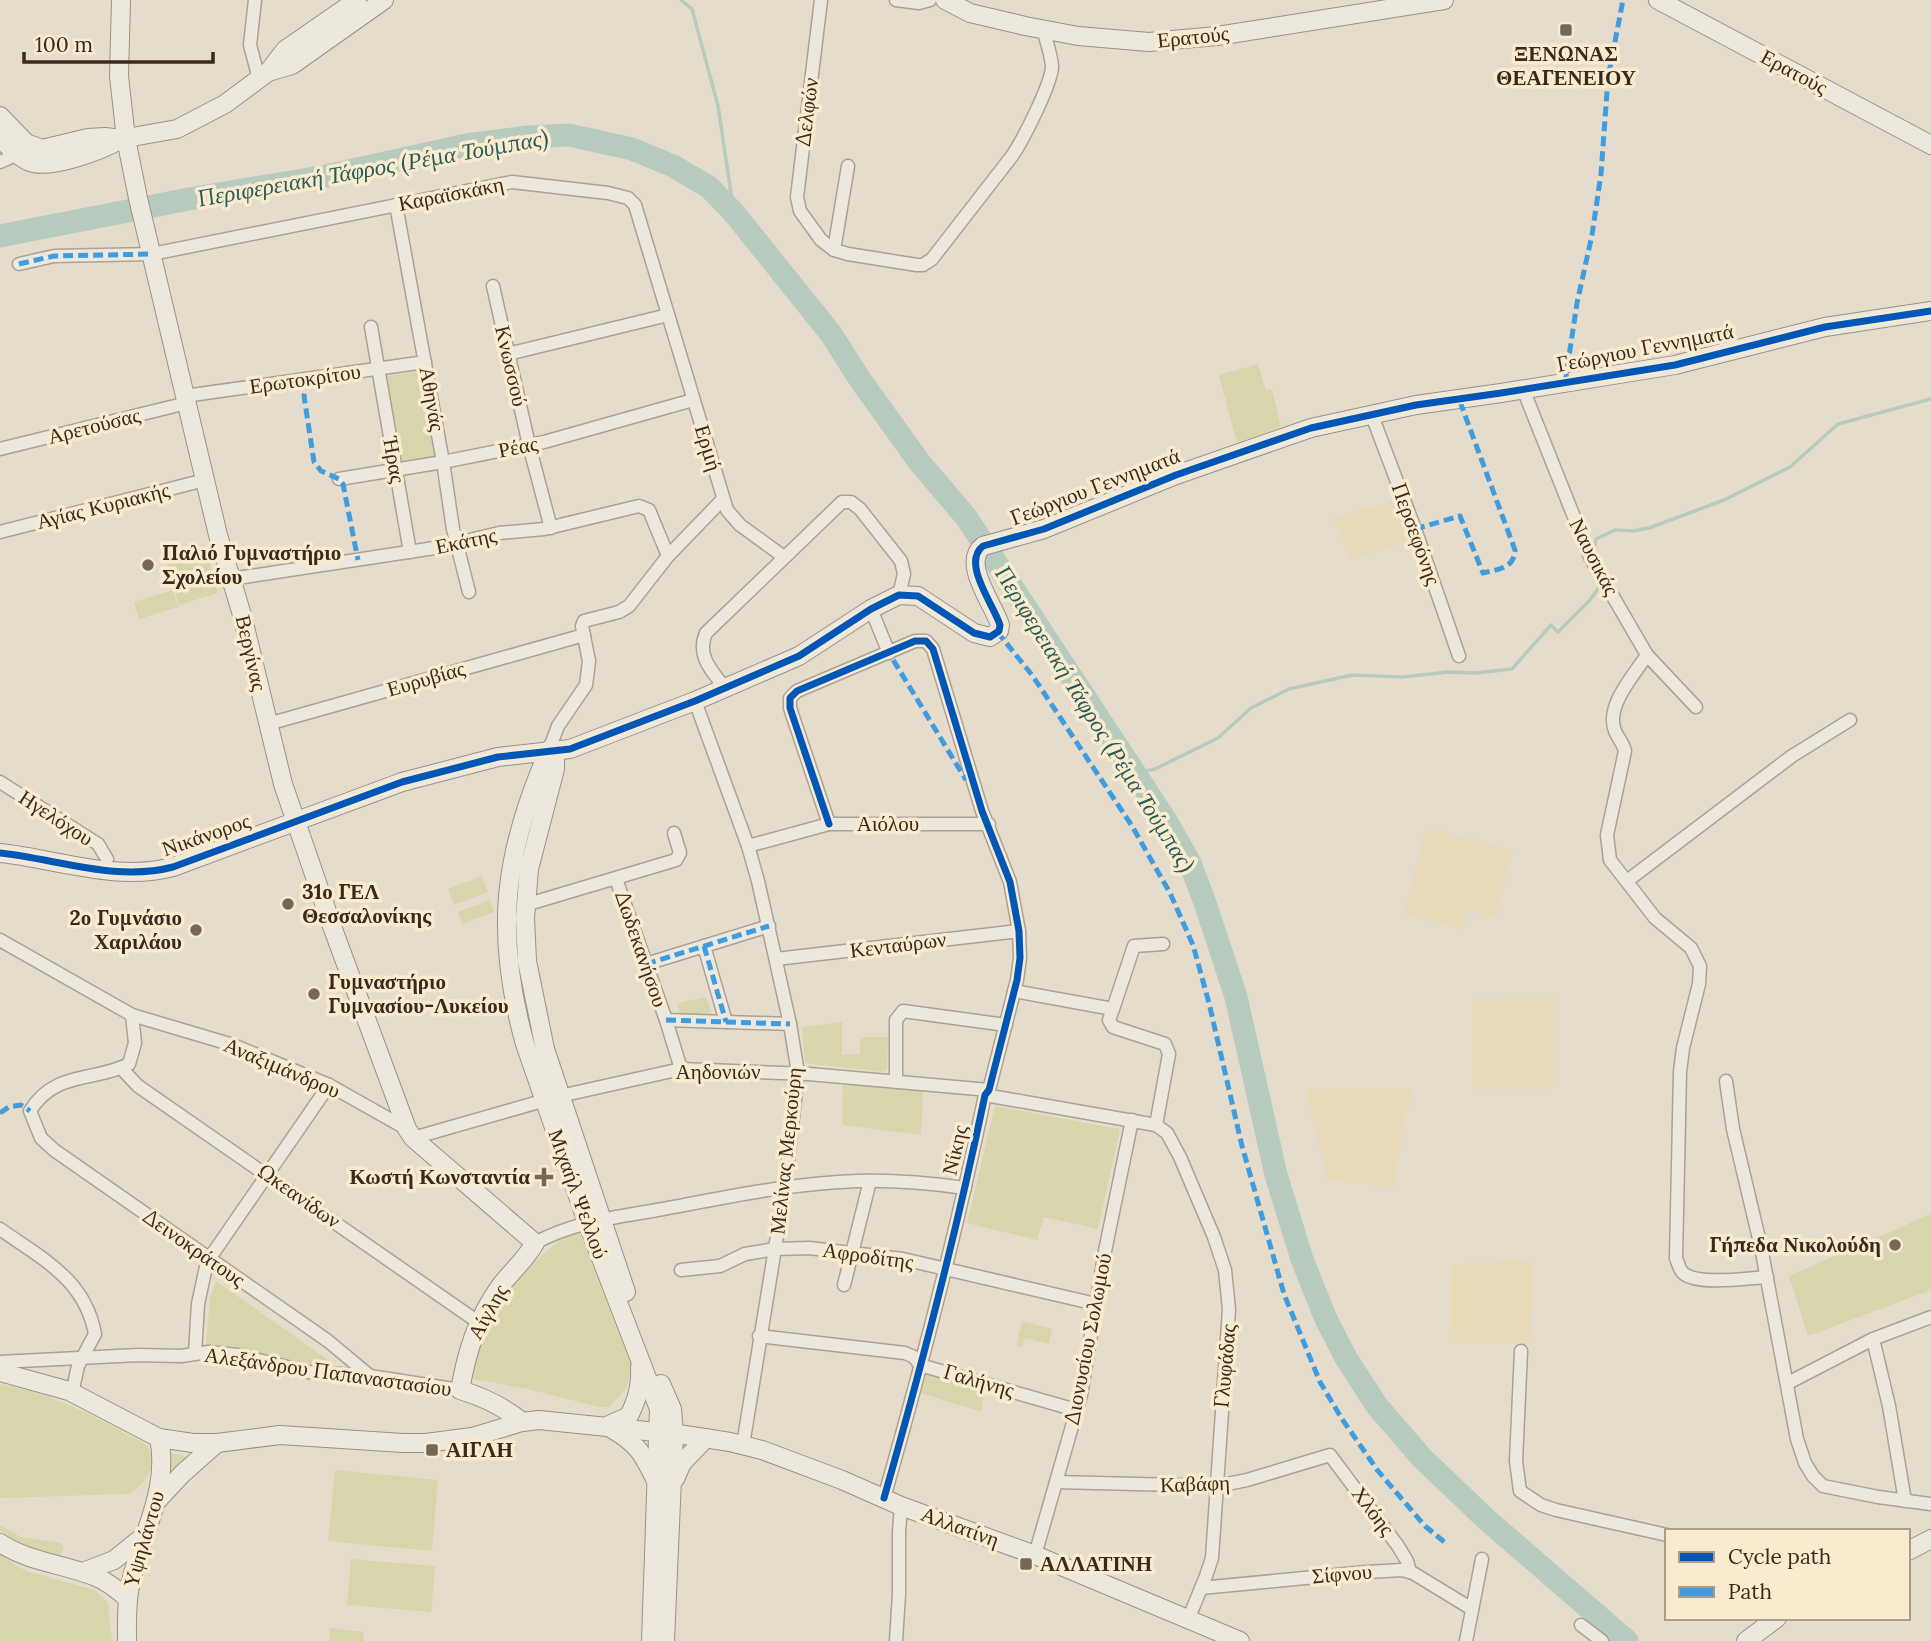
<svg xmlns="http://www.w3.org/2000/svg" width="1931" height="1641" viewBox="0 0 1931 1641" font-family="Lora,serif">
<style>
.farmland{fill:#e7dbba}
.green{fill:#d8d5ac}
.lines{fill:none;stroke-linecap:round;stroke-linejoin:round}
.stream{stroke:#b7cabe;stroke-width:3.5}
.river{stroke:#b7cabe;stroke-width:23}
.street-casing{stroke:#aba195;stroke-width:15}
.secondary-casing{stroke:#9b9185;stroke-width:20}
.street{stroke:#ede8de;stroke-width:12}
.secondary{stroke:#ede8de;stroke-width:18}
.quiet{stroke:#3e9cdf;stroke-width:5;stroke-dasharray:10 5;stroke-linecap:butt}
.cycleway-casing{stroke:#f8ebd0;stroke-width:11}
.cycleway{stroke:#0057b8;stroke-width:7}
.poi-dot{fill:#766859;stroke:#f8ebd0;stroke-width:2.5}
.labels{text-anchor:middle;stroke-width:7;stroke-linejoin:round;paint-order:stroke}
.street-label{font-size:21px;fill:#3a291c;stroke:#f8ebd0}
.poi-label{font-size:21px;font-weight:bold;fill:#3a291c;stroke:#f8ebd0;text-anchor:start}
.water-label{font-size:23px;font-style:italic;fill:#2a5b56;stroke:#f8ebd0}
</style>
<rect width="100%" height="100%" fill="#e6dccb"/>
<g class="farmland">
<path d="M 1393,501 L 1408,541 L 1351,560 L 1333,518 Z"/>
<path d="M 1426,828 L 1513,850 L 1495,917 L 1467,910 L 1462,929 L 1404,914 Z"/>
<path d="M 1554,998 L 1554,1088 L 1472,1089 L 1472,999 Z"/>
<path d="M 1412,1088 L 1402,1129 L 1395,1187 L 1327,1180 L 1306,1089 Z"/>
<path d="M 1532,1259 L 1530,1342 L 1450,1342 L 1451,1265 Z"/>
</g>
<g class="green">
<path d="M 1258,364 L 1266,391 L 1272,389 L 1281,427 L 1237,443 L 1219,375 Z"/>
<path d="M 420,371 L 435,460 L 399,466 L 383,377 Z"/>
<path d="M 204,544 L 218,593 L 179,605 L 164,556 Z"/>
<path d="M 173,590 L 178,607 L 139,619 L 134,602 Z"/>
<path d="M 482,876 L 488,892 L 454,905 L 448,889 Z"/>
<path d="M 490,900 L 494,912 L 462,924 L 458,912 Z"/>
<path d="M 706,997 L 714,1020 L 679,1018 L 678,1003 Z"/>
<path d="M 842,1022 L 842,1055 L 860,1054 L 860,1040 L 866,1037 L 888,1037 L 887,1069 L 881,1072 L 805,1063 L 802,1027 Z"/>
<path d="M 843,1081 L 923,1090 L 921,1135 L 842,1125 Z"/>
<path d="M 995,1106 L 1120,1129 L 1098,1229 L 1044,1217 L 1037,1240 L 967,1223 Z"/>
<path d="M 1931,1214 L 1931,1290 L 1808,1336 L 1789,1276 Z"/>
<path d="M 572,1233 L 580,1234 L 632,1367 L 627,1388 L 609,1407 L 599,1407 L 528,1389 L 472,1379 C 475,1362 478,1346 485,1331 C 499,1297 540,1250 572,1233 Z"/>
<path d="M 216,1281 L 331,1362 L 329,1369 L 206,1346 L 210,1298 Z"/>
<path d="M 1022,1321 L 1052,1329 L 1049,1344 L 1025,1338 L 1022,1347 L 1016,1345 Z"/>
<path d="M 928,1370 L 986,1383 L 981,1412 L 921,1393 Z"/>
<path d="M 0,1384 C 58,1395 93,1416 144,1443 C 162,1461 147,1484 128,1494 L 0,1498 Z"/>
<path d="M 169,1453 L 186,1456 L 173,1471 L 169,1470 Z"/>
<path d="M 335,1470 L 438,1480 L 432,1551 L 328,1541 Z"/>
<path d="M 0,1525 L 21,1537 L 61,1543 L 64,1547 L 60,1555 L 25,1546 L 0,1531 Z"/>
<path d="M 0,1553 L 18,1567 L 30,1572 L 95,1590 L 108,1603 L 112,1641 L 0,1641 Z"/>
<path d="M 351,1559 L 435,1566 L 431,1612 L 347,1605 Z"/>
<path d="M 330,1628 L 364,1632 L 363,1641 L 329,1641 Z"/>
</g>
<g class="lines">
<g class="stream">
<path d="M 681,0 L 692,9 L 718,106 L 734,213"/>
<path d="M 1595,555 L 1594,549 L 1596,539 L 1615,530 L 1633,531 L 1649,528 L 1724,500 L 1790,467 L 1838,424 L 1931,399"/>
<path d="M 1136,773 L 1155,769 L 1218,738 L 1251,708 L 1289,689 L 1352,675 L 1402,677 L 1449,672 L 1476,673 L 1512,669 L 1551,625 L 1558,632 L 1590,600 L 1602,583"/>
</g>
<path class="river" d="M 0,236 L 189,199 L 326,176 L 466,145 L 527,137 L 569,135 L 632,149 L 673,166 L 709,187 L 734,213 L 831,334 L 861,381 L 920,463 L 966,517 L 1165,819 L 1190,863 L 1204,900 L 1236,997 L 1276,1175 L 1302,1259 L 1325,1317 L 1346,1358 L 1377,1406 L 1422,1458 L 1486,1519 L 1627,1641"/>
<g class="street-casing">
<g id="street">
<path d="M 255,0 L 250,45 L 259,79"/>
<path d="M 821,0 L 797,197 L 800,211 L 821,240 L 834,250 L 848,254 L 917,265 L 923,265 L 932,259 L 1012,156 C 1023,140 1052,83 1052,66 C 1051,54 1046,40 1043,29"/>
<path d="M 896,0 L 919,3 L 930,0"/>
<path d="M 0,162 L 18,154"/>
<path d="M 396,205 L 443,462 L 453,529 L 469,592"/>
<path d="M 834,250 L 848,166"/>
<path d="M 19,264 L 54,256 L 152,254 L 512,182 L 608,193 L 628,198 L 635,205 L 727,510 L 740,525 L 784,557"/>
<path d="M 493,286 L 529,445 L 551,528"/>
<path d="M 371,327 L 410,552"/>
<path d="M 508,354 L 668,315"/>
<path d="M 1523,389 L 1590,557 L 1647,655 L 1696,707"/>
<path d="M 185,396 L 425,362"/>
<path d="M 1371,413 L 1415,529 L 1459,656"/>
<path d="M 0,449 L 187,403"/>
<path d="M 339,479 L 443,462 L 544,442 L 693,400"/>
<path d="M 0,532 L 205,480"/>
<path d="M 231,579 L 441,547 L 499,533 L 544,529 L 639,506 L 649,510 L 668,556"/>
<path d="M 871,609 L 889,653"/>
<path d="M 1647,655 C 1634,675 1605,706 1615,731 C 1618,738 1623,743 1625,751 L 1607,835 L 1610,860 L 1655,918 L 1691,948 L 1700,966 L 1699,984 L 1683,1048 L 1680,1072 L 1676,1258 C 1678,1263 1679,1269 1683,1273 C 1698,1286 1748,1278 1767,1277"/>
<path d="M 725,688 C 712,671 696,656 706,633 L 842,502 L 851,502 L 860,509 L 901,561 L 904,574 L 899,595"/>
<path d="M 695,701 L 748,846 L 758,881 L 790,1024 L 798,1073 L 785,1187 L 743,1445"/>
<path d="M 268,724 L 584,635"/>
<path d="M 549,750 L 558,726 L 586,685 L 589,661 L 582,626 L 584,621 L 619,612 L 629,606 L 668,556 L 723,499"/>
<path d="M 0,782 L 98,844 L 107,859"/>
<path d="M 829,824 L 790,708 L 790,698 L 797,691 L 915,641 L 926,641 L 933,649 L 982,811 L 1010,882 L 1019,931 L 1020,958 L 1017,980 L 989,1090 L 985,1095 C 957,1230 922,1365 884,1498"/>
<path d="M 748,846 L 829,824 L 989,824"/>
<path d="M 616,879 L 666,1020 L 681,1069"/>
<path d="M 1627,881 L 1792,756 L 1850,720"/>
<path d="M 525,905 L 676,860 L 680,853 L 674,833"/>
<path d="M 0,940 L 132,1015 L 233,1045 L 329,1085 L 407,1129"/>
<path d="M 704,946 L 726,1022"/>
<path d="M 776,959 L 1019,931"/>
<path d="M 646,964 L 769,926"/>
<path d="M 1113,1009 L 1134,946 L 1163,944"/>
<path d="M 132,1015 L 135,1043 L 129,1064 C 95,1082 55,1070 30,1111 L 41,1138 L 54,1150 L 328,1341 L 370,1376"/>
<path d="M 666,1020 L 790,1024"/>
<path d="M 121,1068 L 138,1086 L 478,1322"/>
<path d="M 1726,1081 L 1733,1129 L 1761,1247 L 1797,1439 L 1805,1463 L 1813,1476 L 1823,1486 L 1878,1497 L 1931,1504"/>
<path d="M 896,1082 L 896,1020 L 903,1011 L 1006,1025"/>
<path d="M 985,1095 L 1156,1125 L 1169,1054 L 1165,1044 L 1113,1027 L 1109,1020 L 1113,1009 L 1014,991"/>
<path d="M 1156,1125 L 1167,1133 L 1180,1157 L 1214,1237 L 1225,1270 L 1229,1309 L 1212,1558 L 1206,1576 L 1188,1620"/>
<path d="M 413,1138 L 560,1096 L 681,1069 L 809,1074 L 989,1090"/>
<path d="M 0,1229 C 42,1259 85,1279 95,1334 L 78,1366 L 72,1393"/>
<path d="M 535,1243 C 575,1221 619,1217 663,1209 C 727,1197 793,1183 858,1181 C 894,1180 929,1183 965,1188"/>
<path d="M 681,1270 L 720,1266 L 745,1254 L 775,1249 L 809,1248 L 903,1259 L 1096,1304"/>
<path d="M 844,1285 L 870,1181"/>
<path d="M 759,1336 L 905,1353 L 914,1357 L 920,1365 L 1076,1410"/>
<path d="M 1873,1339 L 1889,1406 L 1905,1501"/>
<path d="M 1521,1351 L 1516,1461 L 1520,1491 L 1541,1505 L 1556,1510 L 1667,1535"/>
<path d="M 195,1353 L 198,1304 L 207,1262 L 329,1085"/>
<path d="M 0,1362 L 138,1355 L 181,1356 L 208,1352 L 238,1355 L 308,1372 L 370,1376 L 460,1390"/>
<path d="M 1788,1383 L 1873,1339 L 1931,1317"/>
<path d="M 1056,1482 L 1217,1486 L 1247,1480 L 1330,1455 L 1398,1546 L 1407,1561 L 1410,1572"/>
<path d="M 1035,1555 L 1081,1395 L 1105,1251 L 1132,1120"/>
<path d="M 1201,1588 L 1367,1572 L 1402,1570 L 1413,1573 L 1472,1609"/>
<path d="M 1581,1625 L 1602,1641"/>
<path d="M 896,1641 L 899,1594 L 899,1532 L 901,1506"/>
<path d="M 1466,1641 L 1482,1559"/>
</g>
</g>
<g class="secondary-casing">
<g id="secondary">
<path d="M 121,0 L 119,76 L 126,139 L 138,198 L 218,535 L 242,615 L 283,784 L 333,929 L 407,1129 L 413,1138 L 535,1243 C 526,1259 512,1271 501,1285 C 477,1318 467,1351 460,1390 C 484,1397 503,1406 522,1422"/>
<path d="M 945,0 L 970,13 L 1025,26 L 1078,36 L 1149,42 L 1217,36 L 1444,0"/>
<path d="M 1658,0 L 1931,145"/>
<path d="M 268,72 L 292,65 L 384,0"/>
<path d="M 0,116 L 26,143 L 42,149 L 88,138 L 105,137 L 121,139 L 177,129 L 225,104 L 268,72 L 285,50 L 357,0"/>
<path d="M 0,138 C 8,146 19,158 30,162 C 50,170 103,150 121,139"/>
<path d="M 549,750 C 503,855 494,933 525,1044 L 587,1222 L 659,1409 L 651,1641"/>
<path d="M 549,750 L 555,755 L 555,769 L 529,869 L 525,918 L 527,961 L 545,1049 L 626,1292"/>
<path d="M 0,853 C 57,859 116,882 173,867 L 402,782 L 498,757 L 570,749 L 695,701 L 799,656 L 871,609 L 899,595 L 918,596 L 974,633 L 990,637 L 999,631 L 1000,625 C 994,605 961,563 983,546 L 1044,529 L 1176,475 L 1311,428 L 1416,405 L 1501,393 L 1675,365 L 1825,327 L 1931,311"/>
<path d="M 0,1372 L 69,1391 L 159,1438 L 193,1443 L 217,1443 L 280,1435 L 403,1443 L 426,1443 L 472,1437 L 522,1422 L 539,1420 L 685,1435 L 730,1442 L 762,1450 L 842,1480 L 901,1506 L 1035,1555 L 1240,1641"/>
<path d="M 661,1384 L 672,1409 L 674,1433 L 665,1641"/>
<path d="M 609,1425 L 629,1416 C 637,1400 641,1386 640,1367"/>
<path d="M 612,1429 C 638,1444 643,1454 656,1481"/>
<path d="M 675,1479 L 682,1463 L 706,1438"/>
<path d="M 157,1501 L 182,1474 L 217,1443"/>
<path d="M 0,1543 C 29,1562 64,1564 96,1577 C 108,1582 118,1590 128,1599"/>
<path d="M 1908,1551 L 1931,1539"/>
<path d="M 83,1572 L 114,1560 L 145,1535"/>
<path d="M 127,1641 C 127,1623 126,1604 130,1586 C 140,1537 170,1490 159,1438"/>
<path d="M 1746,1641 L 1777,1618"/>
</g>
</g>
<use href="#street" class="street"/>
<use href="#secondary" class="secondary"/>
<g class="quiet">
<path d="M 19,264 L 54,256 L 152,254"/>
<path d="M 308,379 L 304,396 L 314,462 L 321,471 L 339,479 L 343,484 L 358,560"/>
<path d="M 1565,383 L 1577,303 L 1592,235 L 1601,174 L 1608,78 L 1623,0"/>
<path d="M 1415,529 L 1460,516 L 1483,573 C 1498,569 1514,569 1515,550 L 1459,399"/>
<path d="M 999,631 L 999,634 L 1032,675 L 1132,826 L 1170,893 L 1193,945 L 1209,1003 L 1242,1146 L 1284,1294 L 1320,1382 L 1342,1419 L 1378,1471 L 1425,1526 L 1448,1545"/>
<path d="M 883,656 L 889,653 L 966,780"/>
<path d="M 704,946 L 726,1022"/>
<path d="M 646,964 L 769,926"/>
<path d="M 666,1020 L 790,1024"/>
<path d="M 0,1113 L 9,1107 L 21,1105 L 30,1111"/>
</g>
<g class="cycleway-casing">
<g id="cycleway">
<path d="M 829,824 L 790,708 L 790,698 L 797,691 L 915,641 L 926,641 L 933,649 L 982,811 L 1010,882 L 1019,931 L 1020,958 L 1017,980 L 989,1090 L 985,1095 C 957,1230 922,1365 884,1498"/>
<path d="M 0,853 C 57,859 116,882 173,867 L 402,782 L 498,757 L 570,749 L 695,701 L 799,656 L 871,609 L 899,595 L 918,596 L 974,633 L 990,637 L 999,631 L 1000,625 C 994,605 961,563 983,546 L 1044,529 L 1176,475 L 1311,428 L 1416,405 L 1501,393 L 1675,365 L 1825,327 L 1931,311"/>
</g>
</g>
<use href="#cycleway" class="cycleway"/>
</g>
<g class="poi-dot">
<rect x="1559" y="23" width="14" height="14" rx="3.5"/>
<circle cx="148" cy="565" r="7"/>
<circle cx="288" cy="904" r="7"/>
<circle cx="196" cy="930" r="7"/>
<circle cx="314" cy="994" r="7"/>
<path d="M540.5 1166.5h7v7h7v7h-7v7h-7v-7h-7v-7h7z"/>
<circle cx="1895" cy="1245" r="7"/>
<rect x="425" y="1443" width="14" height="14" rx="3.5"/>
<rect x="1019" y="1557" width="14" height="14" rx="3.5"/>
</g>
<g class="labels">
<g class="street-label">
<text transform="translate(1193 37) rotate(-6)" y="7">Ερατούς</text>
<text transform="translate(1794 72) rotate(28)" y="7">Ερατούς</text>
<text transform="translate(807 112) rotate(-83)" y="7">Δελφών</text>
<text transform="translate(451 194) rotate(-11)" y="7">Καραϊσκάκη</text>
<text transform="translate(1645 348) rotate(-11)" y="7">Γεώργιου Γεννηματά</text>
<text transform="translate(511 366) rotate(77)" y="7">Κνωσσού</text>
<text transform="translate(305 379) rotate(-8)" y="7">Ερωτοκρίτου</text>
<text transform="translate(432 399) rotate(80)" y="7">Αθηνάς</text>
<text transform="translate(94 426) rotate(-14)" y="7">Αρετούσας</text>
<text transform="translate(518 447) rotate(-11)" y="7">Ρέας</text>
<text transform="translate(708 448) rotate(73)" y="7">Ερμή</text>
<text transform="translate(394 460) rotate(80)" y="7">Ήρας</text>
<text transform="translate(1095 487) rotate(-21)" y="7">Γεώργιου Γεννηματά</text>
<text transform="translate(103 506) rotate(-14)" y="7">Αγίας Κυριακής</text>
<text transform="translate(1416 534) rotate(70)" y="7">Περσεφόνης</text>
<text transform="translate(466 541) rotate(-12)" y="7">Εκάτης</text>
<text transform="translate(1594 557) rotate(63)" y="7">Ναυσικάς</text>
<text transform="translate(251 653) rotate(77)" y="7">Βεργίνας</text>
<text transform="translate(426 679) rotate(-16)" y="7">Ευρυβίας</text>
<text transform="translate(56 818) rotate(33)" y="7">Ηγελόχου</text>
<text x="888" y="831">Αιόλου</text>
<text transform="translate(206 835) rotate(-19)" y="7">Νικάνορος</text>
<text transform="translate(898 945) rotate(-7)" y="7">Κενταύρων</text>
<text transform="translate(641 949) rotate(71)" y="7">Δωδεκανήσου</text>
<text transform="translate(282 1068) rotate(23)" y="7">Αναξιμάνδρου</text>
<text x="718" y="1079">Αηδονιών</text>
<text transform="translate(955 1150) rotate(-77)" y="7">Νίκης</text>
<text transform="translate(786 1151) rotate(-84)" y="7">Μελίνας Μερκούρη</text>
<text transform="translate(578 1194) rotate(70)" y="7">Μιχαήλ Ψελλού</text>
<text transform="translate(299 1196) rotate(35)" y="7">Ωκεανίδων</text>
<text transform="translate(194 1248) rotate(35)" y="7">Δεινοκράτους</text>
<text transform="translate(868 1256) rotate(8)" y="7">Αφροδίτης</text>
<text transform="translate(488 1312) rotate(-61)" y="7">Αίγλης</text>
<text transform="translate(1088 1339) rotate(-79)" y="7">Διονυσίου Σολωμού</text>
<text transform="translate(1225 1366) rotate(-85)" y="7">Γλυφάδας</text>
<text transform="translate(328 1372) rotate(8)" y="7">Αλεξάνδρου Παπαναστασίου</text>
<text transform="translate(979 1381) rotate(16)" y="7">Γαλήνης</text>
<text transform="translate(1195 1484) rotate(-2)" y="7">Καβάφη</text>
<text transform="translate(1373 1511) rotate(53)" y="7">Χλόης</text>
<text transform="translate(960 1527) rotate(20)" y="7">Αλλατίνη</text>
<text transform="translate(144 1539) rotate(-74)" y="7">Υψηλάντου</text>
<text transform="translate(1342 1574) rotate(-5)" y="7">Σίφνου</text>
</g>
<g class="poi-label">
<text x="1566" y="61" text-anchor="middle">ΞΕΝΩΝΑΣ<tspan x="1566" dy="24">ΘΕΑΓΕΝΕΙΟΥ</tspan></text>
<text x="162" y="560">Παλιό Γυμναστήριο<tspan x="162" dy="24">Σχολείου</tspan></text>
<text x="302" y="899">31ο ΓΕΛ<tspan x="302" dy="24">Θεσσαλονίκης</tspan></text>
<text x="182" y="925" text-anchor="end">2ο Γυμνάσιο<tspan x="182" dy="24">Χαριλάου</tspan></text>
<text x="328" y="989">Γυμναστήριο<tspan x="328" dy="24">Γυμνασίου-Λυκείου</tspan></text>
<text x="530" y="1184" text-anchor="end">Κωστή Κωνσταντία</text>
<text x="1881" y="1252" text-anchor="end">Γήπεδα Νικολούδη</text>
<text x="446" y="1457">ΑΙΓΛΗ</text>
<text x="1040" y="1571">ΑΛΛΑΤΙΝΗ</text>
</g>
<g class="water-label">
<text transform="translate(373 168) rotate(-10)" y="8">Περιφερειακή Τάφρος (Ρέμα Τούμπας)</text>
<text transform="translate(1095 719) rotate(58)" y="8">Περιφερειακή Τάφρος (Ρέμα Τούμπας)</text>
</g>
</g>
<rect x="1665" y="1529" width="245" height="91" fill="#f8ebd0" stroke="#ac9d88" stroke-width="2"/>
<rect x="1679" y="1552" width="35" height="10" fill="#0057b8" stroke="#ac9d88" stroke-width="2"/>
<text x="1728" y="1564" font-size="21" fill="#3a291c">Cycle path</text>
<rect x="1679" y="1587" width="35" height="10" fill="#3e9cdf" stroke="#ac9d88" stroke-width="2"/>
<text x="1728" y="1599" font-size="21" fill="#3a291c">Path</text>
<path d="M24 52v10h189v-10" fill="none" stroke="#3a291c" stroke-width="3.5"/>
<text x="35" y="52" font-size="21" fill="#3a291c" stroke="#f8ebd0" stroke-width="5" paint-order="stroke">100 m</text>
</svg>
